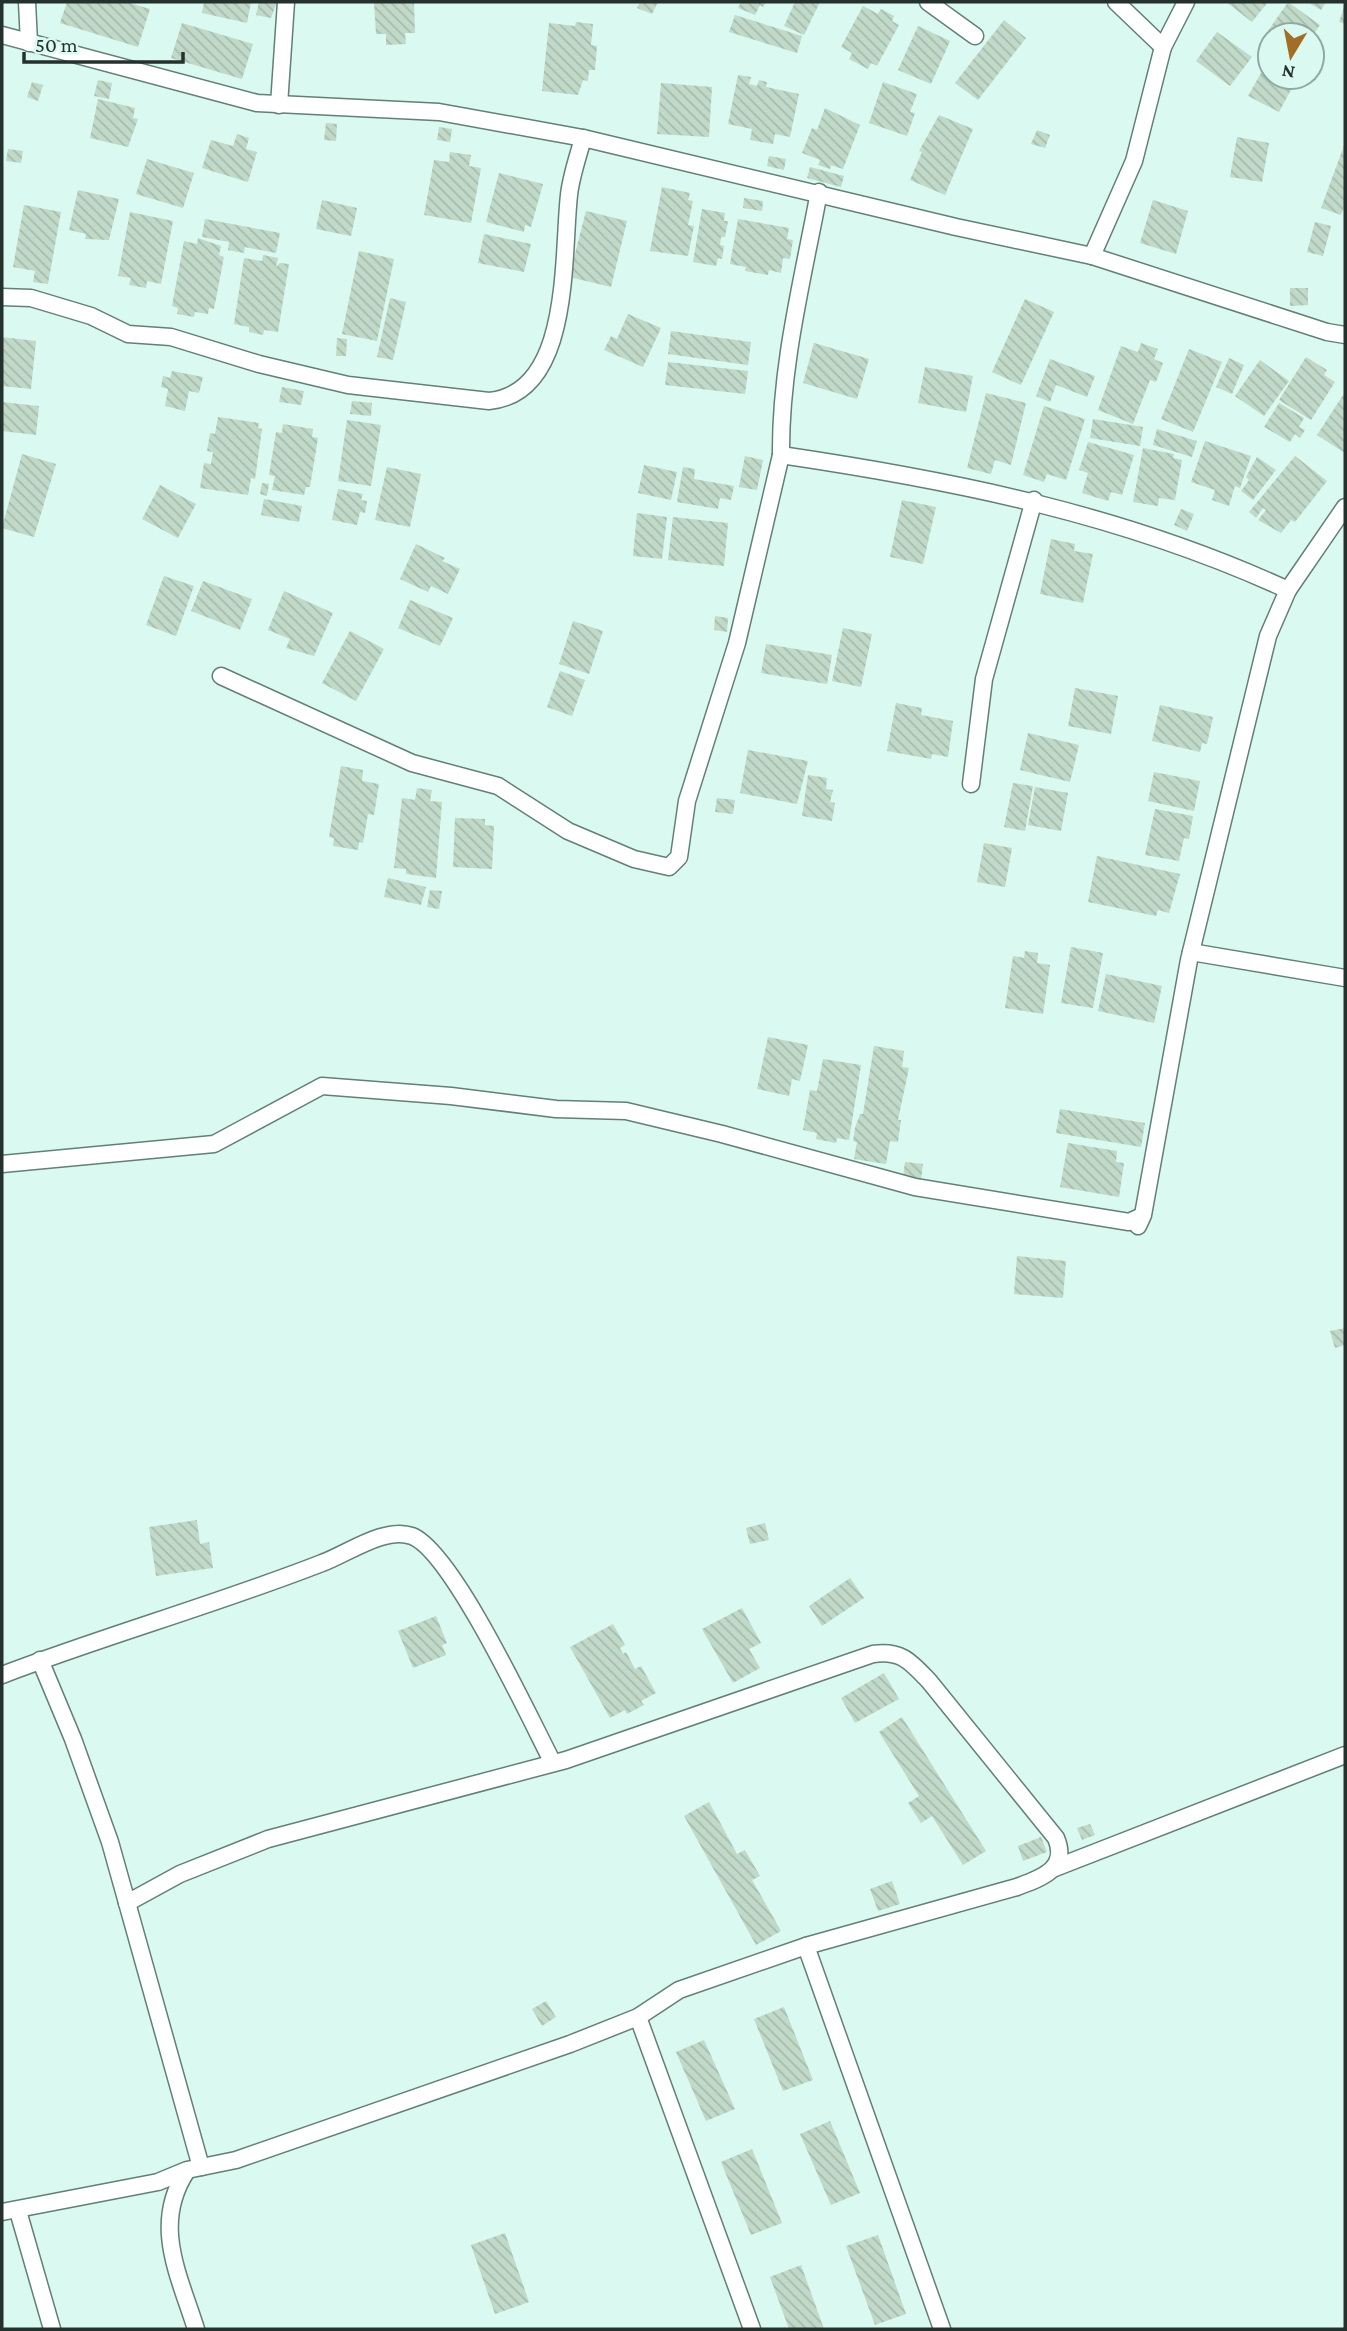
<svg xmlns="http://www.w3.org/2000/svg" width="1347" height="2331" viewBox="0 0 1347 2331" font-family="'Crimson Pro',serif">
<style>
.building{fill:url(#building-back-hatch)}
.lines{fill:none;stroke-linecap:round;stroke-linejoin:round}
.minor-casing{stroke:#637f77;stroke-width:19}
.minor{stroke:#fff;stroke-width:16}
</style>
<defs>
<pattern id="building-back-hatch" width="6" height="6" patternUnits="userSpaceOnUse" patternTransform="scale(1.75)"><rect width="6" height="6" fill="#c1d9c8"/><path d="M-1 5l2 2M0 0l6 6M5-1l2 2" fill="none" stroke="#a6bbac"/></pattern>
</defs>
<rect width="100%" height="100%" fill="#daf9f0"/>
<g class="building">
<path d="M 67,2 L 126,2 L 150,9 L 138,47 L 60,23 Z"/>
<path d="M 204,2 L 251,2 L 247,23 L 202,13 Z"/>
<path d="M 259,2 L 277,2 L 271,18 L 256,15 Z"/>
<path d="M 374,2 L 414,2 L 415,33 L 405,33 L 406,44 L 386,45 L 386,34 L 376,34 Z"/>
<path d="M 640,2 L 658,2 L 652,14 L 637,8 Z"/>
<path d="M 741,2 L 766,2 L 763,7 L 760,5 L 755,15 L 738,8 Z"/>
<path d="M 795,2 L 820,2 L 804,35 L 784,26 Z"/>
<path d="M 1226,2 L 1268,2 L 1252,22 Z"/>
<path d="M 1288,2 L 1320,25 L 1313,35 L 1270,35 L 1270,47 L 1261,41 Z"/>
<path d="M 1307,2 L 1326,2 L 1321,10 Z"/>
<path d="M 1345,4 L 1345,24 L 1339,22 Z"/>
<path d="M 863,6 L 878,14 L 881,9 L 894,16 L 892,21 L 899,25 L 877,66 L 871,63 L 868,69 L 849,59 L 852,53 L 841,47 Z"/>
<path d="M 735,15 L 802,36 L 797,53 L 729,32 Z"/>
<path d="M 1004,20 L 1026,38 L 978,100 L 955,83 Z"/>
<path d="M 576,22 L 593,24 L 591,45 L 597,46 L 595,70 L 589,70 L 588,81 L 583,80 L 578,95 L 542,91 L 549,23 L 575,26 Z"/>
<path d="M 182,23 L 253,44 L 242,79 L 171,58 Z"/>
<path d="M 918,26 L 950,41 L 931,84 L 898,70 Z"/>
<path d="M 1217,32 L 1252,57 L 1230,86 L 1196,61 Z"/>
<path d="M 1270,57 L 1270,77 L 1298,77 L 1279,112 L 1248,96 Z"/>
<path d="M 738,75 L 751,77 L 749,84 L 757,86 L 759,80 L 767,82 L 766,87 L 799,94 L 790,137 L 775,134 L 773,144 L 750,140 L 752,129 L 728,124 Z"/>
<path d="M 98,80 L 112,83 L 109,99 L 94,96 Z"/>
<path d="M 32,82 L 43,85 L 38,101 L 27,97 Z"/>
<path d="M 883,82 L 917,94 L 910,112 L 915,113 L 907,136 L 869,123 Z"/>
<path d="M 661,83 L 712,87 L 709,137 L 657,134 Z"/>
<path d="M 98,99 L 135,108 L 133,118 L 138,119 L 128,147 L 90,138 Z"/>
<path d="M 825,108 L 860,125 L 843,169 L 831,165 L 830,169 L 818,165 L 820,160 L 802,153 L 812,128 L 817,130 Z"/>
<path d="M 939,115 L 973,129 L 945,195 L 910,180 L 922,152 L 919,151 Z"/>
<path d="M 326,123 L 337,124 L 336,141 L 324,140 Z"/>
<path d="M 439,127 L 452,129 L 450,142 L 437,140 Z"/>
<path d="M 1037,130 L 1050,135 L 1045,148 L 1031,144 Z"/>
<path d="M 237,134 L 249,138 L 246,149 L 257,152 L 248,182 L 202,168 L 211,140 L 233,146 Z"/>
<path d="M 1237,137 L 1269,143 L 1262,182 L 1230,177 Z"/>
<path d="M 1345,143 L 1345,205 L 1341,215 L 1321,208 Z"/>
<path d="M 8,149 L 23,151 L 21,163 L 6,161 Z"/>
<path d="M 450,152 L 471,155 L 469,166 L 481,168 L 471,223 L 424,215 L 434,160 L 449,162 Z"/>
<path d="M 769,156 L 786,159 L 784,170 L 767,166 Z"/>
<path d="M 147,159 L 194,173 L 183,208 L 136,194 Z"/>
<path d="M 810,167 L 844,176 L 841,187 L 807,178 Z"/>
<path d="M 499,173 L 543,184 L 531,227 L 525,225 L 524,232 L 486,222 Z"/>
<path d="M 662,187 L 690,193 L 688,200 L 693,201 L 688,225 L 694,226 L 688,256 L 650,251 Z"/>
<path d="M 78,190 L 119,199 L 109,240 L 85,239 L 86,234 L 69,230 Z"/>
<path d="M 744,198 L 763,201 L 762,211 L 743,208 Z"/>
<path d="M 322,200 L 357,208 L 351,236 L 316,229 Z"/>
<path d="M 1153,200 L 1188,211 L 1176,254 L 1140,243 Z"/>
<path d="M 24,205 L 61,212 L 48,284 L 33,282 L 35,271 L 13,267 Z"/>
<path d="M 702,209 L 725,213 L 724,221 L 728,221 L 725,237 L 721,237 L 720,245 L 724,246 L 722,259 L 718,258 L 716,266 L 693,262 Z"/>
<path d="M 586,211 L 627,221 L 611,287 L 569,277 Z"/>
<path d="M 130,212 L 173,221 L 161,284 L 147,281 L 146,288 L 129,285 L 131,278 L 118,276 Z"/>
<path d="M 205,219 L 280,233 L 276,253 L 245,247 L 244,253 L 228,250 L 229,242 L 202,237 Z"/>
<path d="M 738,219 L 789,228 L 787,239 L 793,240 L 790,259 L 783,258 L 781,273 L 769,270 L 768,275 L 745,271 L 746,267 L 730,264 Z"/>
<path d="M 1315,222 L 1331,226 L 1323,256 L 1307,252 Z"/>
<path d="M 484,234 L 531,244 L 524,272 L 478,263 Z"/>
<path d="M 198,238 L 221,246 L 219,255 L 224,257 L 214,309 L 209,308 L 208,314 L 195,312 L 194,317 L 177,314 L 178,308 L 172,306 L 184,241 L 197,244 Z"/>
<path d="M 359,251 L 394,259 L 377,341 L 342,334 Z"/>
<path d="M 263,255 L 278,258 L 276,267 L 280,263 L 289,264 L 278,332 L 264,330 L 263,335 L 249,332 L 249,327 L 234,324 L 244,258 L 262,261 Z"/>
<path d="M 1290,288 L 1308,288 L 1308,305 L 1290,306 Z"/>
<path d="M 390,298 L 406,302 L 393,360 L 377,357 Z"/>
<path d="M 1025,299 L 1054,312 L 1021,385 L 992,372 Z"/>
<path d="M 628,314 L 661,328 L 643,367 L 604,350 L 611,336 L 617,339 Z"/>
<path d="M 671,331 L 751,342 L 748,365 L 668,354 Z"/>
<path d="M 2,337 L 36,341 L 31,389 L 2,386 Z"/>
<path d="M 337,338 L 347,339 L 346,356 L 336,356 Z"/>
<path d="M 814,343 L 869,359 L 857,399 L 803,383 Z"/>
<path d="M 1141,343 L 1158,349 L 1154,359 L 1163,363 L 1156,382 L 1150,380 L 1133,424 L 1098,410 L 1121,346 L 1138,352 Z"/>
<path d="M 1189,349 L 1222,362 L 1193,432 L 1161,419 Z"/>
<path d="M 1306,357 L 1327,370 L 1324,375 L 1335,382 L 1311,420 L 1279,400 Z"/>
<path d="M 1229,358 L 1244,365 L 1232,394 L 1216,387 Z"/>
<path d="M 1050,359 L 1095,376 L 1087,397 L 1056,385 L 1050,402 L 1036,396 Z"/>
<path d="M 1260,360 L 1289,381 L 1264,416 L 1235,396 Z"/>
<path d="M 668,362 L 748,371 L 745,394 L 665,385 Z"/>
<path d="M 925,367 L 973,376 L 966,412 L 918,403 Z"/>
<path d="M 172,371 L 203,377 L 199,393 L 189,391 L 185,411 L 165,406 L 168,389 L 161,387 L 163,376 L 170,378 Z"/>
<path d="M 282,387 L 304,391 L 301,405 L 279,402 Z"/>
<path d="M 1345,392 L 1345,453 L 1317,435 Z"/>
<path d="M 986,393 L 1026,403 L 1011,465 L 995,460 L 991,474 L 967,468 Z"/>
<path d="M 352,401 L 372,403 L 371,416 L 350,414 Z"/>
<path d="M 2,402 L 39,406 L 36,435 L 2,431 Z"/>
<path d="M 1279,403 L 1304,418 L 1299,427 L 1305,430 L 1300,438 L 1295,434 L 1290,442 L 1264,427 Z"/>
<path d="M 1044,406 L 1085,419 L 1066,480 L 1047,474 L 1044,482 L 1023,475 Z"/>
<path d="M 218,417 L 259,423 L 258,428 L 262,429 L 255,479 L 251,478 L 248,495 L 200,488 L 204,463 L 211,464 L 213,452 L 207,451 L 210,433 L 215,434 Z"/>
<path d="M 1093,419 L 1143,427 L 1140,446 L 1090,438 Z"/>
<path d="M 347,420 L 381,425 L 371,486 L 338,481 Z"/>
<path d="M 283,424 L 313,429 L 312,437 L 318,438 L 310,487 L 306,487 L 304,495 L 272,490 L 275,476 L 269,475 L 276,432 L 282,433 Z"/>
<path d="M 1157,429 L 1197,441 L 1192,457 L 1153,445 Z"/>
<path d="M 1205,441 L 1251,456 L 1240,488 L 1235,486 L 1229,506 L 1212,500 L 1215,490 L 1191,482 Z"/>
<path d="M 1088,442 L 1134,455 L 1122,495 L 1111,492 L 1108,501 L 1082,493 L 1088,473 L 1079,470 Z"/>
<path d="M 1143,448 L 1174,454 L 1173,458 L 1182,460 L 1175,500 L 1159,498 L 1158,506 L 1133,502 Z"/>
<path d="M 22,454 L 56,464 L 34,537 L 2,528 Z"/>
<path d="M 745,456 L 763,460 L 757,490 L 739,487 Z"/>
<path d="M 1295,456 L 1327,481 L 1295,522 L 1291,520 L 1281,533 L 1258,520 L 1266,510 L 1263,508 L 1256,518 L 1249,512 Z"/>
<path d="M 1257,457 L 1276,470 L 1253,500 L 1241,491 L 1249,480 L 1246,477 Z"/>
<path d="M 644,465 L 677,472 L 671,500 L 638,493 Z"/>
<path d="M 387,467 L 421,474 L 410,527 L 375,520 Z"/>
<path d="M 683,467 L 695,469 L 694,479 L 734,486 L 731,500 L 720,498 L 718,509 L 677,502 Z"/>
<path d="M 262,483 L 269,484 L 267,496 L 260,494 Z"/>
<path d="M 160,485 L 196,504 L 178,538 L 142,519 Z"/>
<path d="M 338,489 L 363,494 L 361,500 L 367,501 L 365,513 L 360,512 L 357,525 L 332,520 Z"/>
<path d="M 264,499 L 302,506 L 299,522 L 261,515 Z"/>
<path d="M 902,500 L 936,507 L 923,564 L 890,557 Z"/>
<path d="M 1181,509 L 1194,514 L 1187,531 L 1174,525 Z"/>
<path d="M 637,513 L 667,517 L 662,559 L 633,556 Z"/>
<path d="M 673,517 L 728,523 L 724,566 L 668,560 Z"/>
<path d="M 1051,539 L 1075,544 L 1074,551 L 1093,554 L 1083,603 L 1040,594 Z"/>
<path d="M 416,544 L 445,558 L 442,561 L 460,569 L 448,594 L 431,586 L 428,592 L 400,579 Z"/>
<path d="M 164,576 L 194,586 L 176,636 L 146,625 Z"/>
<path d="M 203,581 L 252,599 L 240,630 L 191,611 Z"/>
<path d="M 284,591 L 333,613 L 314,656 L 286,648 L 290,639 L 268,630 Z"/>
<path d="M 410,600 L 453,618 L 440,646 L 398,628 Z"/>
<path d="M 715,616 L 728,618 L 727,632 L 714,630 Z"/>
<path d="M 573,621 L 603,631 L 589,674 L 559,664 Z"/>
<path d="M 843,628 L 872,634 L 861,687 L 832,681 Z"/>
<path d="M 350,631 L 384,649 L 356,701 L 322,683 Z"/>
<path d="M 766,644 L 832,655 L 827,684 L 761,673 Z"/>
<path d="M 560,671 L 585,680 L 572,716 L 547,707 Z"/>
<path d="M 1075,688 L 1118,696 L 1111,734 L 1068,726 Z"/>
<path d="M 896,703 L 922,708 L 921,715 L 953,721 L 948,757 L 932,754 L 931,759 L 887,751 Z"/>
<path d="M 1160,705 L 1213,717 L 1207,744 L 1202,743 L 1200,752 L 1152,741 Z"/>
<path d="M 1028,733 L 1079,745 L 1070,782 L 1020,770 Z"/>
<path d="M 748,750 L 808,761 L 797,804 L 740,793 Z"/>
<path d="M 341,766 L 363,770 L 362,781 L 379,784 L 374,815 L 368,814 L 363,843 L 359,842 L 358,850 L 333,846 L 334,838 L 329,837 Z"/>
<path d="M 1154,772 L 1200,781 L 1194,811 L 1148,801 Z"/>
<path d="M 808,775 L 827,778 L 826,789 L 833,790 L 830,802 L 835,803 L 832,821 L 802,816 Z"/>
<path d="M 1013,783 L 1033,786 L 1025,831 L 1004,827 Z"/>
<path d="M 1035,787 L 1068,793 L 1061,831 L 1028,825 Z"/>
<path d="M 417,788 L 432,790 L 430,801 L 442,802 L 436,878 L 406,874 L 406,869 L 394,868 L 402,798 L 415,800 Z"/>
<path d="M 717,798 L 735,800 L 733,814 L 715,812 Z"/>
<path d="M 1155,809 L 1193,816 L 1189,839 L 1184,838 L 1179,861 L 1145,855 Z"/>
<path d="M 455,818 L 485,819 L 485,825 L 494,826 L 492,869 L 453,867 Z"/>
<path d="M 984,843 L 1012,848 L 1005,887 L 977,882 Z"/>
<path d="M 1097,856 L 1180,874 L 1169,913 L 1158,910 L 1156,916 L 1088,902 Z"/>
<path d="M 388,878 L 426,887 L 421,905 L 384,897 Z"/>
<path d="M 430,890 L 442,891 L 439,909 L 427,907 Z"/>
<path d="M 1071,947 L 1103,953 L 1093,1008 L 1061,1003 Z"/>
<path d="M 1025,951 L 1038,953 L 1037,963 L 1050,965 L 1043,1014 L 1005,1008 L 1013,956 L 1024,958 Z"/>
<path d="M 1106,974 L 1162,986 L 1154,1023 L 1098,1011 Z"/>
<path d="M 768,1037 L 808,1045 L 800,1081 L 792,1079 L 789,1096 L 757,1089 Z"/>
<path d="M 874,1046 L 904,1051 L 902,1067 L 909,1068 L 898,1120 L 901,1120 L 898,1142 L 890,1141 L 886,1164 L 854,1159 L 857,1142 L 853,1141 L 855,1128 L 860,1114 L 863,1114 Z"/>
<path d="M 823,1059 L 861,1065 L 849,1140 L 837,1138 L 836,1143 L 816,1139 L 817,1133 L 803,1130 L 810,1090 L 817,1091 Z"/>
<path d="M 1060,1109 L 1145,1123 L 1141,1147 L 1056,1133 Z"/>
<path d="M 1068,1143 L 1117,1151 L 1116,1162 L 1124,1163 L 1119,1197 L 1060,1187 Z"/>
<path d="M 905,1162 L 923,1164 L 921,1180 L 903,1177 Z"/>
<path d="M 1017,1256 L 1066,1261 L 1063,1298 L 1014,1294 Z"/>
<path d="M 1345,1328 L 1345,1345 L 1335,1348 L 1330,1331 Z"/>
<path d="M 197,1520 L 200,1544 L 209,1542 L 213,1568 L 156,1576 L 149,1527 Z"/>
<path d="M 765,1523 L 769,1540 L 750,1544 L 746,1528 Z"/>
<path d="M 850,1578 L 864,1598 L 822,1626 L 809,1606 Z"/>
<path d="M 742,1608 L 761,1643 L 749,1649 L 760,1668 L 733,1683 L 702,1629 Z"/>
<path d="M 436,1616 L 447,1643 L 442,1645 L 446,1655 L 413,1668 L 398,1631 Z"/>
<path d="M 613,1624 L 625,1645 L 620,1648 L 623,1654 L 626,1652 L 635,1669 L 641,1666 L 656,1693 L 641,1701 L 644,1705 L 627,1714 L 625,1710 L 610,1718 L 570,1647 Z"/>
<path d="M 884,1673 L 899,1699 L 855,1723 L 841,1698 Z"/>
<path d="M 902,1717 L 986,1851 L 963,1865 L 932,1816 L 921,1823 L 908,1803 L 919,1796 L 879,1732 Z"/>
<path d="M 709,1802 L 737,1854 L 745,1850 L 760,1876 L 752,1880 L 781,1931 L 756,1945 L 684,1816 Z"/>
<path d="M 1090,1824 L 1095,1835 L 1082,1840 L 1077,1828 Z"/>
<path d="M 1041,1837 L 1047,1852 L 1023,1861 L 1018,1846 Z"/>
<path d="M 892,1881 L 900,1904 L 878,1911 L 870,1889 Z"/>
<path d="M 546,2001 L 556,2017 L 542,2026 L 532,2009 Z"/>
<path d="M 784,2007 L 813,2080 L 783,2091 L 754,2019 Z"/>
<path d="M 704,2040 L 735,2109 L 706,2121 L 676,2052 Z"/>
<path d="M 830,2121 L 860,2193 L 831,2205 L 800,2134 Z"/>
<path d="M 752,2149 L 782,2223 L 751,2235 L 721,2162 Z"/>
<path d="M 505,2233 L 529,2302 L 495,2314 L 471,2245 Z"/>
<path d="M 878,2235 L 906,2314 L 875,2325 L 846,2246 Z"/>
<path d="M 801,2265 L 824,2329 L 789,2329 L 770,2277 Z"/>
</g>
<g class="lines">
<g class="minor-casing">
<g id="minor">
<path d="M 27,2 L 29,43"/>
<path d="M 928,2 L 975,36"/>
<path d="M 1116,2 L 1163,47"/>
<path d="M 2,35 L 257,103 L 439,112 L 583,138 L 956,227 L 1092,256 L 1327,332 L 1345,335"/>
<path d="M 279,105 L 286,2"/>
<path d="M 1092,256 L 1134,161 L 1163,47 L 1186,2"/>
<path d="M 2,297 L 31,298 L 91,316 L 128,334 L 171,337 L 259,364 L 348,385 L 489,401 C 572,393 562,257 569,195 C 571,176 578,157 583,138"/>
<path d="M 781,455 C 957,481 1125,515 1288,590"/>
<path d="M 221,676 L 412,763 L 498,786 L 568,831 L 634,859 L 669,867 L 679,857 L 687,801 L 737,643 L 781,455 C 780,367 803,278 819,192"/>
<path d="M 971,784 L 984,679 L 1034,500"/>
<path d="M 1191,952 L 1345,978"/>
<path d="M 2,1164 L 214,1144 L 322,1086 L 451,1096 L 556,1109 L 626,1111 L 722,1134 L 915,1187 L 1129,1222 L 1140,1217"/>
<path d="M 1138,1226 L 1143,1215 L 1189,960 L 1268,636 L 1288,590 L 1345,507"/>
<path d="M 40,1660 L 73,1739 L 110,1842 L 201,2167"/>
<path d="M 2,1675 C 107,1635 217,1604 322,1563 C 347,1554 385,1526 412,1536 C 453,1552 530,1719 553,1763"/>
<path d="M 1055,1868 L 1345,1755"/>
<path d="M 806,1946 L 942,2329"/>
<path d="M 638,2017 L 752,2329"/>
<path d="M 186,2172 C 152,2225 179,2275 196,2329"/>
<path d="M 18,2211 L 52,2329"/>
<path d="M 2,2212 L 158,2182 L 187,2170 L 236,2160 L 570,2044 L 638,2017 L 679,1990 L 806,1946 L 1017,1887 C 1041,1878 1069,1869 1056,1838 L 929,1681 C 910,1661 901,1650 873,1654 L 566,1760 L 268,1839 L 180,1874 L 127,1903"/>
</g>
</g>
<use href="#minor" class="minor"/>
</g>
<rect width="1347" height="2331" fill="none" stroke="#25312d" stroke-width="7"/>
<g transform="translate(1291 56) rotate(190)"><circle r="33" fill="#daf9f0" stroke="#92a9a2" stroke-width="2"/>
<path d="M0-5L12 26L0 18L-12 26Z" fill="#a26e27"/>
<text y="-10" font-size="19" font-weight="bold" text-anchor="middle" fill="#25312d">N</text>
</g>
<path d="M24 52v10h159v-10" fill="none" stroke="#25312d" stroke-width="3.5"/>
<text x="35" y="52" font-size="21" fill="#25312d" stroke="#daf9f0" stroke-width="5" paint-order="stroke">50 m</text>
</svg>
